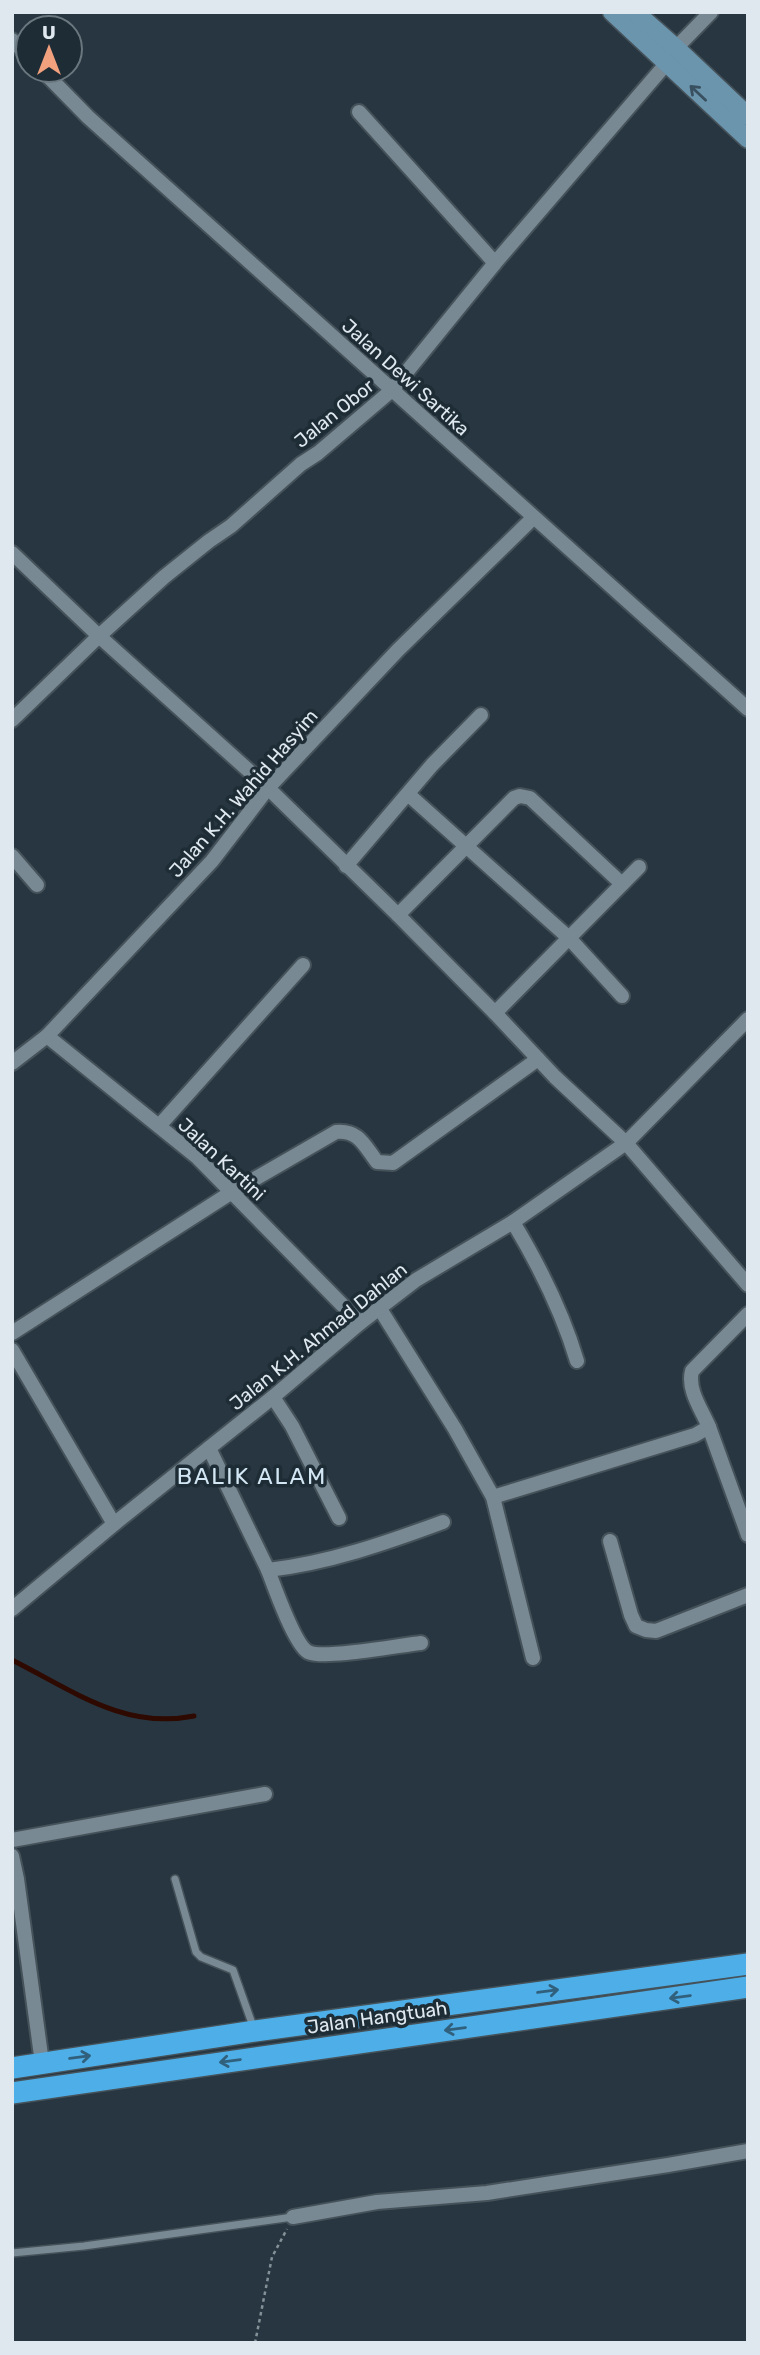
<svg xmlns="http://www.w3.org/2000/svg" width="760" height="2355" viewBox="0 0 760 2355" font-family="Rubik,sans-serif">
<style>
.lines{fill:none;stroke-linecap:round;stroke-linejoin:round}
.stream{stroke:#2e0900;stroke-width:5}
.lane-casing{stroke:#45525a;stroke-width:10}
.street-casing{stroke:#45525a;stroke-width:18}
.secondary-casing{stroke:#45525a;stroke-width:21}
.highway-casing{stroke:#45525a;stroke-width:24}
.path{stroke:#859199;stroke-width:2.5;stroke-dasharray:3.5 3.5;stroke-linecap:butt}
.lane{stroke:#788994;stroke-width:7}
.street{stroke:#788994;stroke-width:14}
.secondary{stroke:#6b94ad;stroke-width:18}
.highway{stroke:#4eafe8;stroke-width:21}
.oneway{stroke:#38505f}
.oneway2{stroke:#31607d}
.labels{text-anchor:middle;stroke-width:7;stroke-linejoin:round;paint-order:stroke}
.street-label{font-size:19px;fill:#dfe8ef;stroke:#1d2c35}
.quarter-label{font-size:23px;letter-spacing:2px;fill:#d3e6f3;stroke:#1d2c35}
</style>
<rect width="100%" height="100%" fill="#273640"/>
<g class="lines">
<path class="stream" d="M 12,1660 C 72,1690 124,1730 194,1716"/>
<g class="lane-casing">
<g id="lane">
<path d="M 175,1879 L 196,1952 L 201,1957 L 233,1970 L 254,2029"/>
<path d="M 12,2253 L 84,2246 L 293,2217"/>
</g>
</g>
<g class="street-casing">
<g id="street">
<path d="M 12,40 L 28,56"/>
<path d="M 676,48 L 711,12"/>
<path d="M 42,70 L 88,117 L 748,709"/>
<path d="M 359,112 L 495,263"/>
<path d="M 12,553 L 99,636 L 268,788 L 398,915 L 495,1013 L 555,1077 L 626,1143 L 748,1285"/>
<path d="M 12,720 L 99,636 L 164,577 L 209,541 L 231,526 L 301,464 L 318,453 L 392,390 L 495,263 L 666,64"/>
<path d="M 409,795 L 569,938 L 622,996"/>
<path d="M 12,856 L 37,885"/>
<path d="M 346,866 L 432,765 L 481,715"/>
<path d="M 398,915 L 514,798 L 520,796 L 530,798 L 622,884"/>
<path d="M 495,1013 L 639,867"/>
<path d="M 47,1036 L 197,1157 L 360,1323"/>
<path d="M 12,1063 L 47,1036 L 212,861 L 268,788 L 398,650 L 533,518"/>
<path d="M 159,1126 L 303,965"/>
<path d="M 513,1222 C 540,1267 562,1311 577,1361"/>
<path d="M 380,1309 L 455,1429 L 493,1497 L 533,1658"/>
<path d="M 12,1333 L 232,1192 L 336,1132 C 359,1130 364,1145 377,1162 L 393,1163 L 538,1059"/>
<path d="M 12,1350 L 114,1524"/>
<path d="M 273,1397 L 292,1426 L 339,1518"/>
<path d="M 709,1427 L 748,1535"/>
<path d="M 209,1448 L 268,1570 C 329,1563 386,1543 443,1522"/>
<path d="M 493,1497 L 695,1435 L 709,1427 C 702,1410 687,1390 692,1371 L 748,1314"/>
<path d="M 610,1541 L 631,1615 L 636,1626 L 646,1630 L 656,1631 L 748,1595"/>
<path d="M 268,1570 C 274,1586 295,1645 308,1652 C 323,1660 401,1645 421,1643"/>
<path d="M 12,1609 L 114,1524 L 273,1397 L 360,1323 L 416,1280 L 513,1222 L 626,1143 L 748,1019"/>
<path d="M 12,1840 L 265,1794"/>
<path d="M 12,1856 L 17,1879 L 42,2063"/>
<path d="M 293,2217 L 377,2202 L 487,2193 L 668,2165 L 748,2151"/>
</g>
</g>
<g class="secondary-casing">
<g id="secondary">
<path d="M 612,12 L 748,139"/>
<path d="M 635,12 L 676,48 L 748,116"/>
</g>
</g>
<g class="highway-casing">
<g id="highway">
<path d="M 12,2068 L 255,2031 L 748,1964"/>
<path d="M 12,2093 L 748,1987"/>
</g>
</g>
<path class="path" d="M 255,2343 L 272,2257 L 287,2229"/>
<use href="#lane" class="lane"/>
<use href="#street" class="street"/>
<use href="#secondary" class="secondary"/>
<use href="#highway" class="highway"/>
</g>
<defs><path id="oneway-shaft" d="M-6 0H5M1.5-3L5.5 0L1.5 3" fill="none" stroke-width="1.6" stroke-linecap="round" stroke-linejoin="round" transform="scale(1.75)"/></defs>
<use class="oneway" href="#oneway-shaft" transform="translate(698 93) rotate(-137)"/>
<g class="oneway2">
<use href="#oneway-shaft" transform="translate(548 1991) rotate(-8)"/>
<use href="#oneway-shaft" transform="translate(680 1997) rotate(172)"/>
<use href="#oneway-shaft" transform="translate(455 2029) rotate(172)"/>
<use href="#oneway-shaft" transform="translate(80 2057) rotate(-8)"/>
<use href="#oneway-shaft" transform="translate(230 2061) rotate(172)"/>
</g>
<g class="labels">
<g class="street-label">
<text transform="translate(406 377) rotate(42)" y="7">Jalan Dewi Sartika</text>
<text transform="translate(334 413) rotate(-39)" y="7">Jalan Obor</text>
<text transform="translate(243 793) rotate(-49)" y="7">Jalan K.H. Wahid Hasyim</text>
<text transform="translate(222 1159) rotate(43)" y="7">Jalan Kartini</text>
<text transform="translate(318 1336) rotate(-39)" y="7">Jalan K.H. Ahmad Dahlan</text>
<text transform="translate(377 2017) rotate(-8)" y="7">Jalan Hangtuah</text>
</g>
<g class="quarter-label">
<text x="252" y="1484">BALIK ALAM</text>
</g>
</g>
<rect width="760" height="2355" fill="none" stroke="#dfe8ef" stroke-width="28"/>
<g transform="translate(49 49)"><circle r="33" fill="#1d2c35" stroke="#6b777f" stroke-width="2"/>
<path d="M0-5L12 26L0 18L-12 26Z" fill="#f2a17e"/>
<text y="-10" font-size="19" font-weight="bold" text-anchor="middle" fill="#dfe8ef">U</text>
</g>
</svg>
